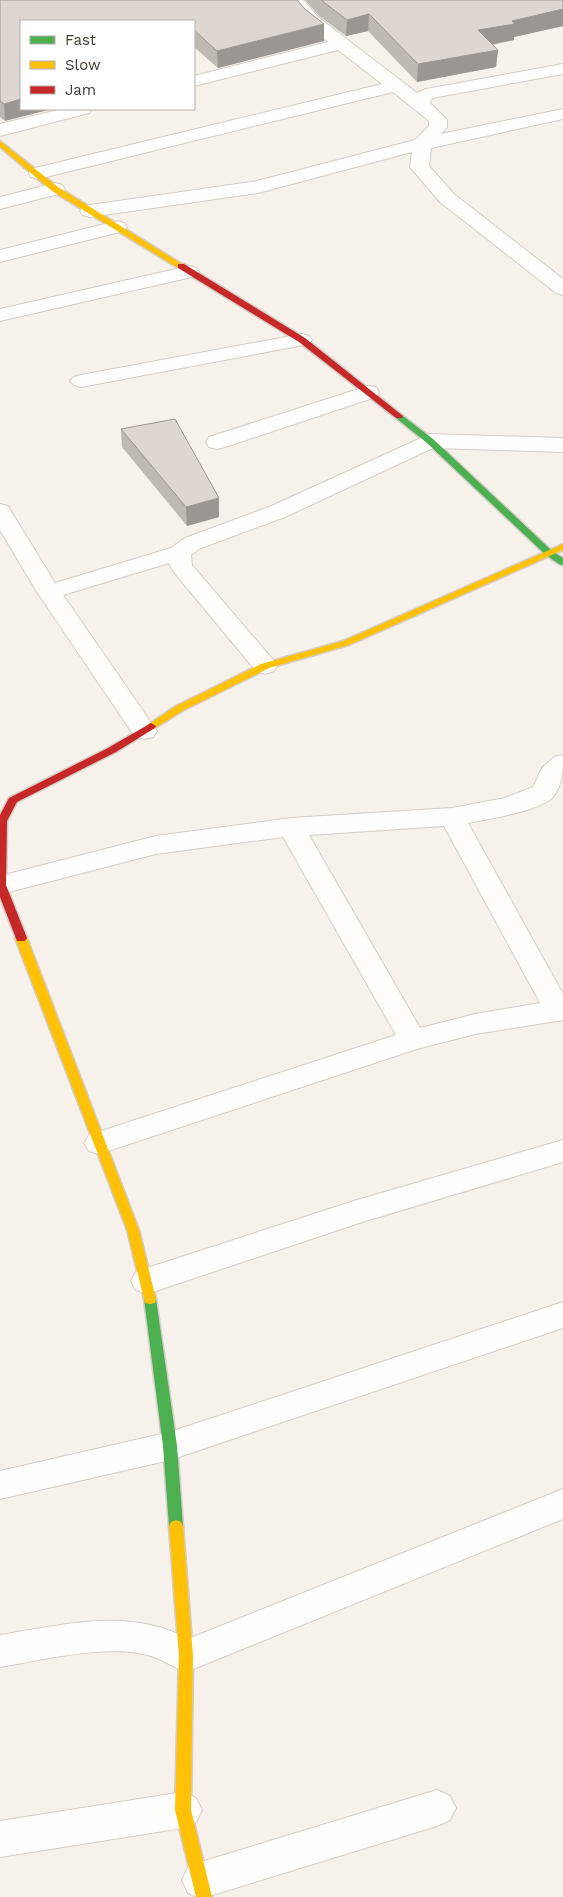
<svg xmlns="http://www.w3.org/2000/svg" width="563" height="1897" viewBox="0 0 563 1897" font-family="'Work Sans',sans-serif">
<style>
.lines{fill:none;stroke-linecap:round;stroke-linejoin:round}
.street-casing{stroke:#d4cdc7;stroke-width:2}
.fast-casing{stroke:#d4cdc7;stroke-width:3}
.slow-casing{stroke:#d4cdc7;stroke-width:3}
.jam-casing{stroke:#d4cdc7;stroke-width:3}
.street{fill:#fefdfc;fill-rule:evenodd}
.fast{fill:#4caf50;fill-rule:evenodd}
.slow{fill:#ffc107;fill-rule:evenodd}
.jam{fill:#c62828;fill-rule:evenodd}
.wall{fill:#bfb9b4}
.shaded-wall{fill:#9b9692}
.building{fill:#ded7d1;stroke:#9b9692}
</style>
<rect width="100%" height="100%" fill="#f7f1eb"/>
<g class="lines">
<g class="street-casing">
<g id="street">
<path d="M 286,0 L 303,0 L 318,17 L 417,93 L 426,89 L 563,64 L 563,74 L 432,98 L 430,103 L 447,120 L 447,127 L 441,134 L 563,109 L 563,119 L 431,148 L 429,166 L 454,194 L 563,279 L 563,295 L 556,293 L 440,202 L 410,167 L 412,152 L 258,193 L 90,217 L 83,215 L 80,211 L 83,207 L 90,205 L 257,181 L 415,140 L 429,126 L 429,121 L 393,92 L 38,179 L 31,177 L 29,173 L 31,169 L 382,84 L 338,50 L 194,86 L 194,76 L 328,42 L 306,25 Z"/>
<path d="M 62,109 L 92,109 L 89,113 L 0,136 L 0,124 Z"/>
<path d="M 55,183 L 62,185 L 65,189 L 62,193 L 0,209 L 0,197 Z"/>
<path d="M 117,221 L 124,223 L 127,227 L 124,231 L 0,262 L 0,250 Z"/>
<path d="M 189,266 L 196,268 L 199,272 L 196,276 L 0,321 L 0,309 Z"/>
<path d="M 302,334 L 309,336 L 312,340 L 309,344 L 81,387 L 74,385 L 70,381 L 74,377 L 81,375 Z"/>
<path d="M 368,386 L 376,387 L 379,392 L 376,397 L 225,447 L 217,449 L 209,447 L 206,442 L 209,437 Z"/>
<path d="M 430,434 L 563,438 L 563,452 L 433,448 L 285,517 L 201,548 L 191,555 L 192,565 L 274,661 L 277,666 L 274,671 L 265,674 L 256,671 L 173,571 L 169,563 L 63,595 L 157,731 L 153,737 L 144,739 L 135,737 L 37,592 L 0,530 L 0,504 L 8,506 L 55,583 L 171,548 L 185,538 L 269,507 Z"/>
<path d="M 563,755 C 563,770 563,783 554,796 C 542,811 487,819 468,823 L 563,994 L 563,1020 L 475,1034 L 417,1049 L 99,1154 L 89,1151 L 84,1143 L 89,1135 L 396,1035 L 283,837 L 156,854 L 1,894 L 0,876 L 156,836 L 291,818 L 452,808 L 505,798 L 533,787 L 542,768 L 554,757 ZM 444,826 L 540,1003 L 475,1014 L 420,1028 L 309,835 Z"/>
<path d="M 563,1140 L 563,1162 L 359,1223 L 147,1294 L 136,1290 L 131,1281 L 136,1272 L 147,1268 L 357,1200 Z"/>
<path d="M 563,1302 L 563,1328 L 170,1460 L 0,1499 L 0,1471 L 170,1432 Z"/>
<path d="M 563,1489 L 563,1519 L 186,1672 C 175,1668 165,1661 154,1657 C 116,1642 41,1660 0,1667 L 0,1635 C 62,1625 130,1607 188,1639 Z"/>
<path d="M 437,1790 L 450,1796 L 456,1808 L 450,1820 L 437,1826 L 206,1897 L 197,1897 L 188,1893 L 182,1880 L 188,1867 L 201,1862 Z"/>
<path d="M 183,1792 L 196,1798 L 202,1810 L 196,1822 L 183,1828 L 0,1857 L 0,1821 Z"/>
</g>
</g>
<g class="fast-casing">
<g id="fast">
<path d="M 399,413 L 433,439 L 552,551 L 563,558 L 563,565 L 559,564 L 546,555 L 427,443 L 396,418 L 396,414 Z"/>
<path d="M 150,1294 L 155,1295 L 156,1299 L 177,1446 L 183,1526 L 181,1530 L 176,1532 L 171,1530 L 169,1526 L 163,1446 L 144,1299 L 145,1295 Z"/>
</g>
</g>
<g class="slow-casing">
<g id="slow">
<path d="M 0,141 L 58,187 L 185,266 L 178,268 L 52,191 L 0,147 Z"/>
<path d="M 563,544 L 563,550 L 349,645 L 269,668 L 184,710 L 155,728 L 151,729 L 146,726 L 176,706 L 261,664 L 343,641 Z"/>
<path d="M 21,934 L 27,938 L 139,1230 L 156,1299 L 155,1303 L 150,1304 L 145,1303 L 144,1299 L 127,1230 L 15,938 Z"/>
<path d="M 176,1520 L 181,1522 L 183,1526 L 193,1656 L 191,1810 L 212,1897 L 196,1897 L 175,1810 L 179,1656 L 169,1526 L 171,1522 Z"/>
</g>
</g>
<g class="jam-casing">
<g id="jam">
<path d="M 178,264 L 184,264 L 305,338 L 403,416 L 402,418 L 396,418 L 299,342 L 178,268 Z"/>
<path d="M 151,723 L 156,726 L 155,728 L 116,752 L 17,802 L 7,821 L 6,885 L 27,938 L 25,941 L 17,941 L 0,897 L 0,815 L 9,798 L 108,748 Z"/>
</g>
</g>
<use href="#street" class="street"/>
<use href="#fast" class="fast"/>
<use href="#slow" class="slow"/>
<use href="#jam" class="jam"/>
</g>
<g class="wall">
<path d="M 0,0 L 305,9 L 324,24 L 324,41 L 218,68 L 194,47 L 194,21 L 21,21 L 5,121 L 0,117 Z"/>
<path d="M 305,0 L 563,0 L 563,26 L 514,37 L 514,40 L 492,45 L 498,50 L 496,67 L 417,82 L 368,31 L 346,36 L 319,16 Z"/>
<path d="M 121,429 L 219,498 L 219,517 L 187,526 L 122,447 Z"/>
</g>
<g class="shaded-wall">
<path d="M 563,9 L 563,26 L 514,37 L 514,40 L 477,47 L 478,30 L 512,21 Z"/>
<path d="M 369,14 L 368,31 L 346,36 L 347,20 Z"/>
<path d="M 324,24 L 324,41 L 218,68 L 217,51 Z"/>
<path d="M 498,50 L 496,67 L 417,82 L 418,64 Z"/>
<path d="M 21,99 L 21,109 L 52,109 L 5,121 L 4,104 Z"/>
<path d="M 219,498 L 219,517 L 187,526 L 186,507 Z"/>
</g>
<g class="building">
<path d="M 0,0 L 297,0 L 305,9 L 324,24 L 217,51 L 194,30 L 194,21 L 21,21 L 21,99 L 4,104 L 0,101 Z"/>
<path d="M 321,0 L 563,0 L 563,9 L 512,21 L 515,24 L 478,30 L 498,50 L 418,64 L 369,14 L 347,20 Z"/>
<path d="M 175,419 L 219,498 L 186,507 L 121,429 Z"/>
</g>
<rect x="20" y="20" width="175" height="90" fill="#ffffff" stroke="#b3afad"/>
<rect x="30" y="36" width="25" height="8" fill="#4caf50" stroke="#b3afad"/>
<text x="65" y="45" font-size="15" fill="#403832">Fast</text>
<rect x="30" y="61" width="25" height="8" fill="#ffc107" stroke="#b3afad"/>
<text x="65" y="70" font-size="15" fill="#403832">Slow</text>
<rect x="30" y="86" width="25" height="8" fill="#c62828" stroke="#b3afad"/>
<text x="65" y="95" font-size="15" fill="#403832">Jam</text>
</svg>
